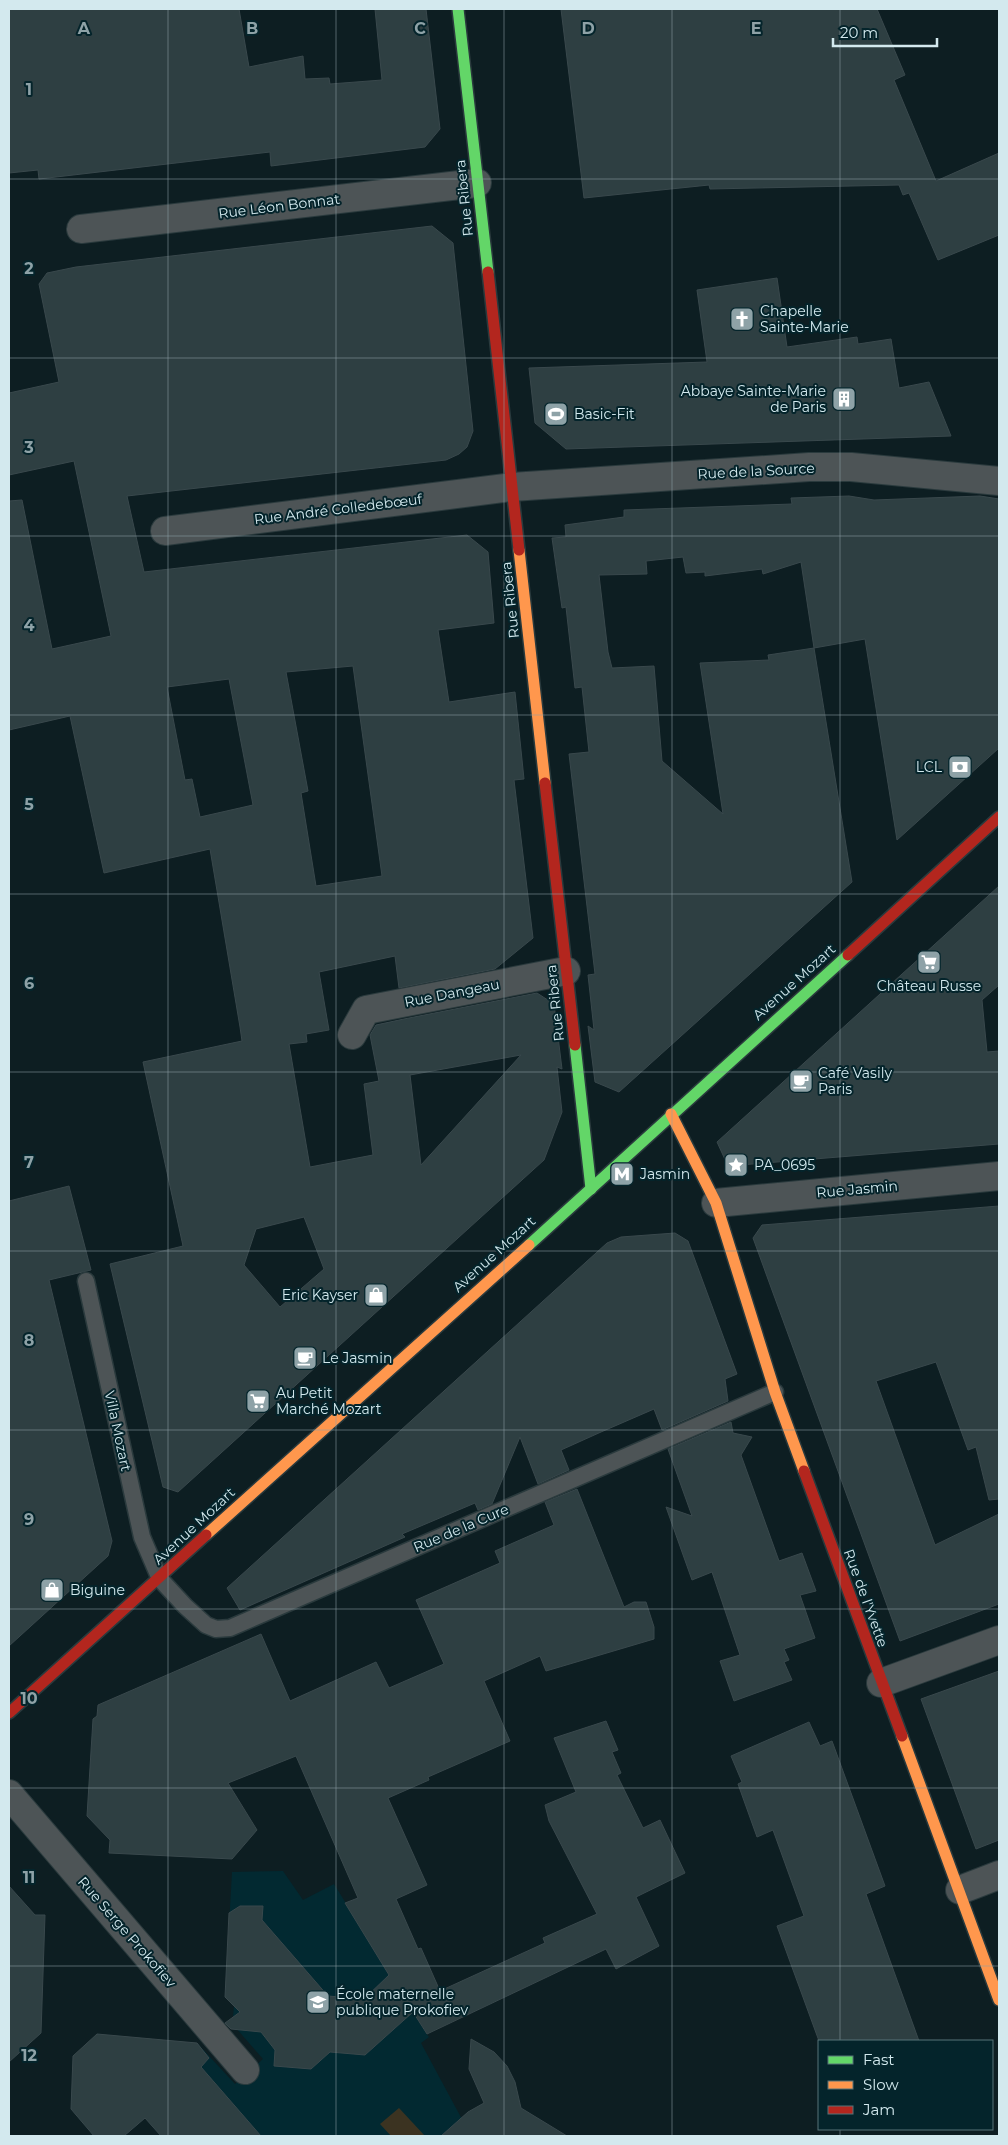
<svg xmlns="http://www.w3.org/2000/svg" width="1008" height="2145" viewBox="0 0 1008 2145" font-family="Montserrat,sans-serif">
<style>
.built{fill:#022931}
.green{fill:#3b3321}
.building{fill:#2e3f42;stroke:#39484c;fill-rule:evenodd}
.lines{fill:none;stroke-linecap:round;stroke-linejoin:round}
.lane-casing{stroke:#2a3a3d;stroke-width:19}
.street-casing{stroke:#2a3a3d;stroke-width:30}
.fast-casing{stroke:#2a3a3d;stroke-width:14}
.slow-casing{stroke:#2a3a3d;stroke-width:14}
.jam-casing{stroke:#2a3a3d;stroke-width:14}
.lane{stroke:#4d5456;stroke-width:16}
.street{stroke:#4d5456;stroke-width:28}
.fast{stroke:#63d668;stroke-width:11}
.slow{stroke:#ff974d;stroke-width:11}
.jam{stroke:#b3261e;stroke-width:11}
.grid{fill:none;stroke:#8ea2a7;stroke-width:1;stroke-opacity:0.55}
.labels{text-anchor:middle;stroke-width:4;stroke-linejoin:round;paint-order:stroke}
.street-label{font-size:14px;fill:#d3e9ee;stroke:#04242b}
.poi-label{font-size:14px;fill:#d3e9ee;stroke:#04242b;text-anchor:start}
.grid-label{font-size:16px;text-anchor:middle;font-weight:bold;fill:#8ea2a7;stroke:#04242b;stroke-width:4;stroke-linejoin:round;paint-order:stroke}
</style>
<rect width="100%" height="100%" fill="#0d1e22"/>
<path class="built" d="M 283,1871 L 303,1900 L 334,1884 L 428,2036 L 429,2037 L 421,2043 L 471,2136 L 161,2136 L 145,2118 L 124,2136 L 94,2136 L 71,2109 L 72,2094 L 97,2034 L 130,2037 L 139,2047 L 197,2043 L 235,2084 L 263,2059 L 229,2020 L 233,2017 L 234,2006 L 225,1997 L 232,1872 Z"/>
<path class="green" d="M 399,2108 L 425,2136 L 391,2136 L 380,2124 Z"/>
<g class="building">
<path d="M 9,9 L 239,9 L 249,67 L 303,56 L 305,79 L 329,78 L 330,84 L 382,80 L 375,9 L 426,9 L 440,129 L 425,147 L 271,166 L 270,152 L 39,179 L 38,170 L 9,173 Z"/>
<path d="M 561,9 L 877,9 L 905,75 L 894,80 L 936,181 L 999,153 L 999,235 L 938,260 L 909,193 L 903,195 L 899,185 L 710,189 L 709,185 L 584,198 Z"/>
<path d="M 432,226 L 453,243 L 473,431 L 467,447 L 459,454 L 446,460 L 127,496 L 144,572 L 467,535 L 488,552 L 494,623 L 438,630 L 449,702 L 515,692 L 524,779 L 514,780 L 533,938 L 495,969 L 399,988 L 395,956 L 319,972 L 329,1030 L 306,1034 L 307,1042 L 289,1044 L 310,1167 L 373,1155 L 364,1084 L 379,1081 L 370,1035 L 376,1025 L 404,1019 L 537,993 L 554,1004 L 562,1069 L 557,1067 L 562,1112 L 544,1160 L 178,1492 L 163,1487 L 110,1264 L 183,1246 L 143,1062 L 242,1041 L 240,1027 L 210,849 L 104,873 L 70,716 L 9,730 L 9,501 L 22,500 L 52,649 L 111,636 L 74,461 L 9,475 L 9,393 L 59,382 L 39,284 L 47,273 L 76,267 ZM 353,666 L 382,876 L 316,886 L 301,793 L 308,791 L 286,672 ZM 229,679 L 253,805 L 200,817 L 192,779 L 185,780 L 167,687 ZM 521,1055 L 421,1165 L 410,1075 ZM 304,1217 L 324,1269 L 280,1307 L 244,1265 L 256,1229 Z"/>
<path d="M 777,278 L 787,347 L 857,337 L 858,344 L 891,339 L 899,388 L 929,382 L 951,436 L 566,449 L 535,423 L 529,368 L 707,362 L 697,290 Z"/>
<path d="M 849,496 L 874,500 L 980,496 L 999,499 L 999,748 L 897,840 L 865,639 L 814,648 L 852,882 L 619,1092 L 595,1082 L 588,1026 L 594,1030 L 588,975 L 595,974 L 569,754 L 589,752 L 582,687 L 575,688 L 566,607 L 562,608 L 552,538 L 566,537 L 565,525 L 624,517 L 624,510 L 792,504 L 791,498 ZM 683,557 L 686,573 L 705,572 L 705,576 L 762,569 L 763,574 L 801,562 L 814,648 L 768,655 L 769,660 L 700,663 L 723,814 L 662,761 L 654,666 L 612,668 L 608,652 L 599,575 L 647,574 L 646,561 Z"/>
<path d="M 999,886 L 999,985 L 982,1000 L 987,1052 L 999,1051 L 999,1144 L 728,1166 L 717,1142 Z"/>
<path d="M 69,1186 L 91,1270 L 49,1280 L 112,1541 L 108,1556 L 9,1646 L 9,1201 Z"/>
<path d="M 999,1206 L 999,1499 L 989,1500 L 976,1447 L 968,1450 L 936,1362 L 876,1381 L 935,1545 L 999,1514 L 999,1604 L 900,1641 L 753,1238 L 762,1225 Z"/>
<path d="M 675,1233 L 688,1241 L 737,1374 L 725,1379 L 728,1401 L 662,1430 L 654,1409 L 601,1432 L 561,1450 L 569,1470 L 538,1484 L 520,1437 L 492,1504 L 478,1510 L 475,1503 L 402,1534 L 405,1537 L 240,1610 L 227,1588 L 607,1243 L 621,1237 Z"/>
<path d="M 731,1422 L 733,1433 L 752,1437 L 741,1455 L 779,1561 L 802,1553 L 816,1591 L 800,1595 L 815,1638 L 784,1649 L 789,1660 L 784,1662 L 792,1680 L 734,1701 L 720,1661 L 740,1655 L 712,1572 L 692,1580 L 666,1507 L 692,1516 L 668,1449 Z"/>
<path d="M 577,1489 L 624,1607 L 634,1602 L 646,1602 L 654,1627 L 654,1639 L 546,1671 L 540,1656 L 484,1681 L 510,1741 L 428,1777 L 429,1780 L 388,1798 L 427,1885 L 396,1899 L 418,1949 L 421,1948 L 440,1991 L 545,1943 L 543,1938 L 597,1914 L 549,1821 L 545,1805 L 576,1792 L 554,1738 L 606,1721 L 618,1750 L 612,1752 L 621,1773 L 617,1775 L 643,1828 L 660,1820 L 685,1873 L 636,1897 L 659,1946 L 616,1969 L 606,1949 L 427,2034 L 413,2012 L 365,2055 L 330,2052 L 311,2069 L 274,2066 L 275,2050 L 261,2032 L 231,2029 L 225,2023 L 240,2012 L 225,1997 L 229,1913 L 240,1906 L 263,1906 L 262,1920 L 328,1996 L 364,1999 L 389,1975 L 345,1903 L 358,1898 L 296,1756 L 228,1783 L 257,1830 L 232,1859 L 109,1853 L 110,1840 L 87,1816 L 93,1719 L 97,1716 L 98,1705 L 261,1634 L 290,1701 L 376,1662 L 389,1688 L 444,1664 L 416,1600 L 500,1563 L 495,1551 L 554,1525 L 545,1502 Z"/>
<path d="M 999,1671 L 999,1840 L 976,1849 L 921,1699 Z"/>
<path d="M 809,1722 L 820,1746 L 832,1741 L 885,1886 L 866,1894 L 919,2041 L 819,2041 L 777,1926 L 804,1916 L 773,1830 L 757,1837 L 738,1784 L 742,1782 L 731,1756 Z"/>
<path d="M 9,1886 L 35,1915 L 45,1915 L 41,2033 L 9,2062 Z"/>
<path d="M 97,2034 L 197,2043 L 209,2058 L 201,2067 L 261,2136 L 161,2136 L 145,2118 L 124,2136 L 94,2136 L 71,2109 L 73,2056 Z"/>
<path d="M 471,2039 L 494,2052 L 507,2066 L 515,2082 L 521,2108 L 567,2136 L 441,2136 L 468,2112 L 484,2103 L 469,2069 Z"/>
</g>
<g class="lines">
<g class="lane-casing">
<path id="lane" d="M 86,1281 L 142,1537 L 160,1579 L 185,1606 L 206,1625 L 216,1629 L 230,1628 L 775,1392"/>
</g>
<g class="street-casing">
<g id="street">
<path d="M 81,229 L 477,183"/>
<path d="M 165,531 L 512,487 L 809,467 L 851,467 L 999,481"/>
<path d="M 352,1035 L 366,1010 L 566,971"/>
<path d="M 716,1203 L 999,1176"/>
<path d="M 881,1683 L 999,1640"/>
<path d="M 9,1794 L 245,2070"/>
<path d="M 960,1890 L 999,1875"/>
</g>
</g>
<g class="fast-casing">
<g id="fast">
<path d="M 458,9 L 488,272"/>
<path d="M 575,1045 L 591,1189"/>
<path d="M 529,1245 L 848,955"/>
</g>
</g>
<g class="slow-casing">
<g id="slow">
<path d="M 519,550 L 545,783"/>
<path d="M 671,1114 L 716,1203 L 775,1392 L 804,1471"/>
<path d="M 206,1535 L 529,1245"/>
<path d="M 902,1736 L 999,2000"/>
</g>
</g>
<g class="jam-casing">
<g id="jam">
<path d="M 488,272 L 519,550"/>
<path d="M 545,783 L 575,1045"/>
<path d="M 848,955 L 999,817"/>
<path d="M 804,1471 L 902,1736"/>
<path d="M 9,1713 L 206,1535"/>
</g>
</g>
<use href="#lane" class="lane"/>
<use href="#street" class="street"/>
<use href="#fast" class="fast"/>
<use href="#slow" class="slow"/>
<use href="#jam" class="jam"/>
</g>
<path class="grid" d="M 168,9 L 168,2136M 336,9 L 336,2136M 504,9 L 504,2136M 672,9 L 672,2136M 840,9 L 840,2041M 9,179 L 999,179M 9,358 L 999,358M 9,536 L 999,536M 9,715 L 999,715M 9,894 L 999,894M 9,1072 L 999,1072M 9,1251 L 999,1251M 9,1430 L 999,1430M 9,1609 L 999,1609M 9,1788 L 999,1788M 9,1966 L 999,1966M 840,2129 L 840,2136"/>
<defs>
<g id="church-square" transform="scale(1.25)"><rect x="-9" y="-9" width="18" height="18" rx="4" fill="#8ea2a7" stroke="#04242b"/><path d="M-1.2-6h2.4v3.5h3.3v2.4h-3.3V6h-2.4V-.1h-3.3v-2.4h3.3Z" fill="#fff"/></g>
<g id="building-square" transform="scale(1.25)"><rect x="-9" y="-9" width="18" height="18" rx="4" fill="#8ea2a7" stroke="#04242b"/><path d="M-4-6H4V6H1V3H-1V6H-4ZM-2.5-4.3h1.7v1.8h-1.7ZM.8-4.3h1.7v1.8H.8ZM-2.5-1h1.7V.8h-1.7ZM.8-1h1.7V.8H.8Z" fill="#fff"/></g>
<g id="stadium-square" transform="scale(1.25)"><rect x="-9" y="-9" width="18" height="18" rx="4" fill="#8ea2a7" stroke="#04242b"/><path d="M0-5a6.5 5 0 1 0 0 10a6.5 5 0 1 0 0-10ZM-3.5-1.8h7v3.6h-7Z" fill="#fff"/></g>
<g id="bank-square" transform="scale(1.25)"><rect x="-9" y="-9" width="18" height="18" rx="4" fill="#8ea2a7" stroke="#04242b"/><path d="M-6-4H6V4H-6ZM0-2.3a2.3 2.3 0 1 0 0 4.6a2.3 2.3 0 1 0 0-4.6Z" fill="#fff"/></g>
<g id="supermarket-square" transform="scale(1.25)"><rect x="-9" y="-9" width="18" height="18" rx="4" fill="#8ea2a7" stroke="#04242b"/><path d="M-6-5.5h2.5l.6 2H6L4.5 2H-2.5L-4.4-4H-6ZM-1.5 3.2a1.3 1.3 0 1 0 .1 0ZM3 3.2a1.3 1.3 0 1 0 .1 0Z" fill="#fff"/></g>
<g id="cafe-square" transform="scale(1.25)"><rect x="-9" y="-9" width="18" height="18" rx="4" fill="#8ea2a7" stroke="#04242b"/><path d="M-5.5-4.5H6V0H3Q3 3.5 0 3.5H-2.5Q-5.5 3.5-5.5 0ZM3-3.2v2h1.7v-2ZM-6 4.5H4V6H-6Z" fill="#fff"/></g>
<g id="sight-square" transform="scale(1.25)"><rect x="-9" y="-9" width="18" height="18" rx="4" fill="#8ea2a7" stroke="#04242b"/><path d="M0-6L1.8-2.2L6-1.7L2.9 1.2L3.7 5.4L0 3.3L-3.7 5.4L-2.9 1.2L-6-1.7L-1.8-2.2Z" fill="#fff"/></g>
<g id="metro-square" transform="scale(1.25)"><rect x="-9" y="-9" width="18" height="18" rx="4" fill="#8ea2a7" stroke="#04242b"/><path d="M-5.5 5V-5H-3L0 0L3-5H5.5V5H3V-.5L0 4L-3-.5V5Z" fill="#fff"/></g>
<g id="shop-square" transform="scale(1.25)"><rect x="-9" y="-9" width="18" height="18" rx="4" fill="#8ea2a7" stroke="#04242b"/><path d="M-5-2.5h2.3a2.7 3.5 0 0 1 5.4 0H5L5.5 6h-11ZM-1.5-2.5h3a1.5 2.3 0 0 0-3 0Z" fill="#fff"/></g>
<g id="school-square" transform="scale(1.25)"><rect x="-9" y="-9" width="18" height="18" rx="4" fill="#8ea2a7" stroke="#04242b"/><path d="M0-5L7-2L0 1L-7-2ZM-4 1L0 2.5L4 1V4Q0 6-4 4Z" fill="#fff"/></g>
</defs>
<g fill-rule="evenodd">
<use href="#church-square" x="742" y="319"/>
<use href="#building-square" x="844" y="399"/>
<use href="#stadium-square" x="556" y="414"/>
<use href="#bank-square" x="960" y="767"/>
<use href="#supermarket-square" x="929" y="962"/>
<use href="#cafe-square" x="801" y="1081"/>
<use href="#sight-square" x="736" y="1165"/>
<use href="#metro-square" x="622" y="1174"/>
<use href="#shop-square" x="376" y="1295"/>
<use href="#cafe-square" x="305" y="1358"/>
<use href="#supermarket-square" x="258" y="1401"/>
<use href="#shop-square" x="52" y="1590"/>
<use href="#school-square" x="318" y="2002"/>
</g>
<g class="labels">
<g class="street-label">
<text transform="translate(464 198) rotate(-96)" y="5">Rue Ribera</text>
<text transform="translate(279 206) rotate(-7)" y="5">Rue Léon Bonnat</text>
<text transform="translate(756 471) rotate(-3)" y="5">Rue de la Source</text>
<text transform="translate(338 509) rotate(-7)" y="5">Rue André Colledebœuf</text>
<text transform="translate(510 600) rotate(-96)" y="5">Rue Ribera</text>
<text transform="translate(794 982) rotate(-42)" y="5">Avenue Mozart</text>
<text transform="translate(452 993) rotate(-11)" y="5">Rue Dangeau</text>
<text transform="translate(555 1003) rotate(-96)" y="5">Rue Ribera</text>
<text transform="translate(857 1189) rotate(-5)" y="5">Rue Jasmin</text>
<text transform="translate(494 1254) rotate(-42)" y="5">Avenue Mozart</text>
<text transform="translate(118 1431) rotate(78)" y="5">Villa Mozart</text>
<text transform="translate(194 1526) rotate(-43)" y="5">Avenue Mozart</text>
<text transform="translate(461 1528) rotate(-23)" y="5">Rue de la Cure</text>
<text transform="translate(866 1598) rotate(70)" y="5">Rue de l'Yvette</text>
<text transform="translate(127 1932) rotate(49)" y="5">Rue Serge Prokofiev</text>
</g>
<g class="poi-label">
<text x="760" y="316">Chapelle<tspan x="760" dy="16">Sainte-Marie</tspan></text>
<text x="826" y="396" text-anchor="end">Abbaye Sainte-Marie<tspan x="826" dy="16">de Paris</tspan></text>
<text x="574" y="419">Basic-Fit</text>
<text x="942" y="772" text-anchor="end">LCL</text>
<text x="929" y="991" text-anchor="middle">Château Russe</text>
<text x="818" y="1078">Café Vasily<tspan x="818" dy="16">Paris</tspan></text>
<text x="754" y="1170">PA_0695</text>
<text x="640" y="1179">Jasmin</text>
<text x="358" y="1300" text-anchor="end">Eric Kayser</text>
<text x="322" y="1363">Le Jasmin</text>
<text x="276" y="1398">Au Petit<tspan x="276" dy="16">Marché Mozart</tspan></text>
<text x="70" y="1595">Biguine</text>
<text x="336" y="1999">École maternelle<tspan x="336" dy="16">publique Prokofiev</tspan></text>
</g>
</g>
<g class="grid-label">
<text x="84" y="34">A</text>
<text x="252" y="34">B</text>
<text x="420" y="34">C</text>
<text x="588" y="34">D</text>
<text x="756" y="34">E</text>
<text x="29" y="95">1</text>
<text x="29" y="274">2</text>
<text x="29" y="453">3</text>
<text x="29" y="631">4</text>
<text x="29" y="810">5</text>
<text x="29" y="989">6</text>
<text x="29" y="1168">7</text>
<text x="29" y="1346">8</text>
<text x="29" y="1525">9</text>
<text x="29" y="1704">10</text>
<text x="29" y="1883">11</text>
<text x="29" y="2061">12</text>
</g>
<rect width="1008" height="2145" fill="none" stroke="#d3e9ee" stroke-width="20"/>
<rect x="818" y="2040" width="175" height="90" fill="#04242b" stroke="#577379"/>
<rect x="828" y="2056" width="25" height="8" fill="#63d668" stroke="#577379"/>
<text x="863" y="2065" font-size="15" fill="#d3e9ee">Fast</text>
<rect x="828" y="2081" width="25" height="8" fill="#ff974d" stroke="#577379"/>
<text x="863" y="2090" font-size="15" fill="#d3e9ee">Slow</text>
<rect x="828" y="2106" width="25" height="8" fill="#b3261e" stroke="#577379"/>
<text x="863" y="2115" font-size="15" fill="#d3e9ee">Jam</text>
<path d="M833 38v8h104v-8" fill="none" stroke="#d3e9ee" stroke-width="2.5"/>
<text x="840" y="38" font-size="15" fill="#d3e9ee" stroke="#04242b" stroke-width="4" paint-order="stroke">20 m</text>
</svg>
